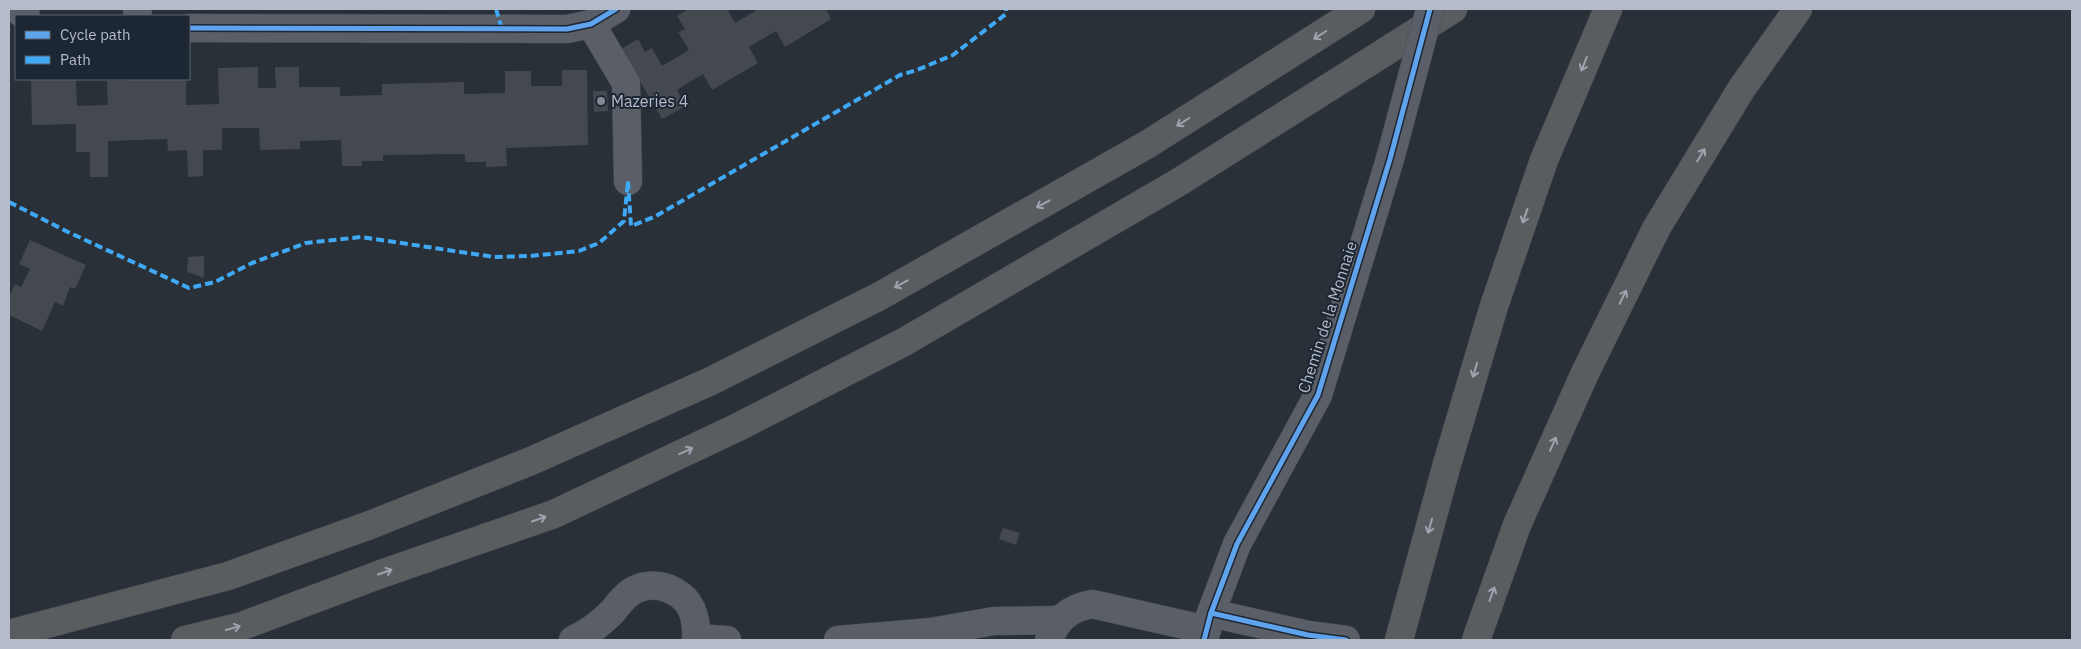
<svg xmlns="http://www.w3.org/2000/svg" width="2081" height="649" viewBox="0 0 2081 649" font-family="'IBM Plex Sans',sans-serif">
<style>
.building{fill:#444950}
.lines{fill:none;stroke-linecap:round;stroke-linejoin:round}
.minor-casing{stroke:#484c53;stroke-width:29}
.highway-casing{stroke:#474c53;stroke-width:29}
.minor{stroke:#5a5e66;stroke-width:28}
.highway{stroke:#5a5d60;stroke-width:28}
.minor-bridge-casing{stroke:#484c53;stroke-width:29;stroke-linecap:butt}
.minor-bridge{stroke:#5a5e66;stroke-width:28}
.quiet{stroke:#3fa9f5;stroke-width:4;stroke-dasharray:8 4;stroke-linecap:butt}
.cycleway-casing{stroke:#1d2633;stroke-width:8}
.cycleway{stroke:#60a3ed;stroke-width:5}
.oneway{stroke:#9ea4af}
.poi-dot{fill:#848b96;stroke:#1d2633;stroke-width:2}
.labels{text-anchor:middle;stroke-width:4;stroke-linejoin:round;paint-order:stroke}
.poi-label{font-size:16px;fill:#b4bcc9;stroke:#1d2633;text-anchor:start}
.street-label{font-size:16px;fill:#b4bcc9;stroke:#1d2633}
</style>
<rect width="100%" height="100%" fill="#2a3038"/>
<g class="building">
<path d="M 688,9 L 727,9 L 735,23 L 759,9 L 826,9 L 831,19 L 785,47 L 776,31 L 749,47 L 758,63 L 712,90 L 703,74 L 677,90 L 686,106 L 662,119 L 621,49 L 638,39 L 645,52 L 652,48 L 662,66 L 689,50 L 678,32 L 685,29 L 677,16 Z"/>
<path d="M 258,67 L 258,88 L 276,88 L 275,67 L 299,67 L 299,87 L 340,87 L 340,96 L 382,95 L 382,84 L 464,82 L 464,94 L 505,93 L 505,71 L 531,71 L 531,86 L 562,86 L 562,70 L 587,70 L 588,145 L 506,148 L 507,166 L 486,167 L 486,162 L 465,162 L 465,154 L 383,155 L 383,161 L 362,161 L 362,166 L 342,166 L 341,140 L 300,141 L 300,149 L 260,150 L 259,128 L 222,128 L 222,150 L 203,150 L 203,176 L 188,177 L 187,150 L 168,151 L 167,139 L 108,141 L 108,177 L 90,177 L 90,152 L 76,152 L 76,124 L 32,125 L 31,79 L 76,79 L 77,106 L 108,105 L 107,81 L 126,81 L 126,79 L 186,79 L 186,105 L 219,104 L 218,68 Z"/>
<path d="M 593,91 L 607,91 L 608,111 L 594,112 Z"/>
<path d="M 30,240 L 86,265 L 75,289 L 70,287 L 63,306 L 55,302 L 42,331 L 9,315 L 9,297 L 15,284 L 21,287 L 30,269 L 19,264 Z"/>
<path d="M 204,256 L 204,278 L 187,272 L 188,257 Z"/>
<path d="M 1003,528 L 1020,533 L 1016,545 L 999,539 Z"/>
</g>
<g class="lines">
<g class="minor-casing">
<g id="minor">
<path d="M 16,9 L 26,16"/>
<path d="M 137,9 L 138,16"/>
<path d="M 591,24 L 626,83 L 628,181"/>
<path d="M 189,28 L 567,29 L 591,24 L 616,9"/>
<path d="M 1211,613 L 1308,635 L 1346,640"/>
<path d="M 696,638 L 727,640"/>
<path d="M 573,640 C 586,634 600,624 611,613 C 615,609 619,603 624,598 C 639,582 662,582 680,595 C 694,605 697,624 696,640"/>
<path d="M 838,640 L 931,632 L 994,621 L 1059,620"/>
<path d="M 1049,640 C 1056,619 1070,608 1092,604 L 1207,630"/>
<path d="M 1204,640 L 1211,613 L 1237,544 L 1318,395 L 1390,159"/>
</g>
</g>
<g class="highway-casing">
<g id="highway">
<path d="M 9,634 L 228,576 L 370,525 L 531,461 L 711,381 L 878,297 L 1148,144 L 1361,9"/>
<path d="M 185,640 L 242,626 L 381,574 L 554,514 L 736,428 L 904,342 L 1179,182 L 1453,9"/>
<path d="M 1399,640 L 1447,464 L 1494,306 L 1544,160 L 1608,9"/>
<path d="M 1476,640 L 1517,525 L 1585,373 L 1657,227 L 1742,88 L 1798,9"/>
</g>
</g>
<use href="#minor" class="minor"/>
<use href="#highway" class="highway"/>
<g class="minor-bridge-casing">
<path id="minor-bridge" d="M 1390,159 L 1430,9"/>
</g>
<use href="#minor-bridge" class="minor-bridge"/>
<g class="quiet">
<path d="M 496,9 L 502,29"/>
<path d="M 9,202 L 68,232 L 189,288 L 215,282 L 252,263 L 306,243 L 361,237 L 494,257 L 530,256 L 579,251 L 599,243 L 624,221 L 628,181 L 631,226 L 654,217 L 900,75 L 917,70 L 953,55 L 1006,14 L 1006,9"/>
</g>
<g class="cycleway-casing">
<g id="cycleway">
<path d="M 189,28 L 567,29 L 591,24 L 616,9"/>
<path d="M 1211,613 L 1308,635 L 1346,640"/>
<path d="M 1204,640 L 1211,613 L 1237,544 L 1318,395 L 1390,159 L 1430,9"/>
</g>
</g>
<use href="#cycleway" class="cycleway"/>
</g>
<defs><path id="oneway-shaft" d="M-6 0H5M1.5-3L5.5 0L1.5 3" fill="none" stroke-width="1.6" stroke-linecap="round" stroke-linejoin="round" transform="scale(1.25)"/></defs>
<g class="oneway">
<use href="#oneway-shaft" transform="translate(1320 35) rotate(148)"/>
<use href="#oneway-shaft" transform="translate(1584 64) rotate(112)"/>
<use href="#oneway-shaft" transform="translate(1183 122) rotate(148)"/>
<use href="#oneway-shaft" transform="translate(1701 155) rotate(-59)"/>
<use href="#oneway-shaft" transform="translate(1043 204) rotate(151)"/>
<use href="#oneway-shaft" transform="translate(1525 216) rotate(109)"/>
<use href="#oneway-shaft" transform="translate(901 284) rotate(151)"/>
<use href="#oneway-shaft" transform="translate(1623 297) rotate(-64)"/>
<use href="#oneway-shaft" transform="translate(1475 370) rotate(107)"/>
<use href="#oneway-shaft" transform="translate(1553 444) rotate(-66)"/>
<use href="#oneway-shaft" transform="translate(686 451) rotate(-25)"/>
<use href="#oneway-shaft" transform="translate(539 519) rotate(-19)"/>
<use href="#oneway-shaft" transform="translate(1430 526) rotate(106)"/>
<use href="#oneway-shaft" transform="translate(385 572) rotate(-19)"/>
<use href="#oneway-shaft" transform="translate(1492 594) rotate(-70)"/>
<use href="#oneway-shaft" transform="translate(233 628) rotate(-15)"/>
</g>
<circle class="poi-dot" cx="601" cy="101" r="5"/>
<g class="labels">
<g class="poi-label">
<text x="611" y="107">Mazeries 4</text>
</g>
<g class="street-label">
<text transform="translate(1327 317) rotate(-72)" y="6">Chemin de la Monnaie</text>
</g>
</g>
<rect width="2081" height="649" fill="none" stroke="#b4bcc9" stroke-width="20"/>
<rect x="15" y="15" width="175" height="65" fill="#1d2633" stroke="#59626f"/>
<rect x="25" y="31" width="25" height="8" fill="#60a3ed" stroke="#59626f"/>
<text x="60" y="40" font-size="15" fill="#b4bcc9">Cycle path</text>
<rect x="25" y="56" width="25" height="8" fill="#3fa9f5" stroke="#59626f"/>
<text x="60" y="65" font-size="15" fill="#b4bcc9">Path</text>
</svg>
